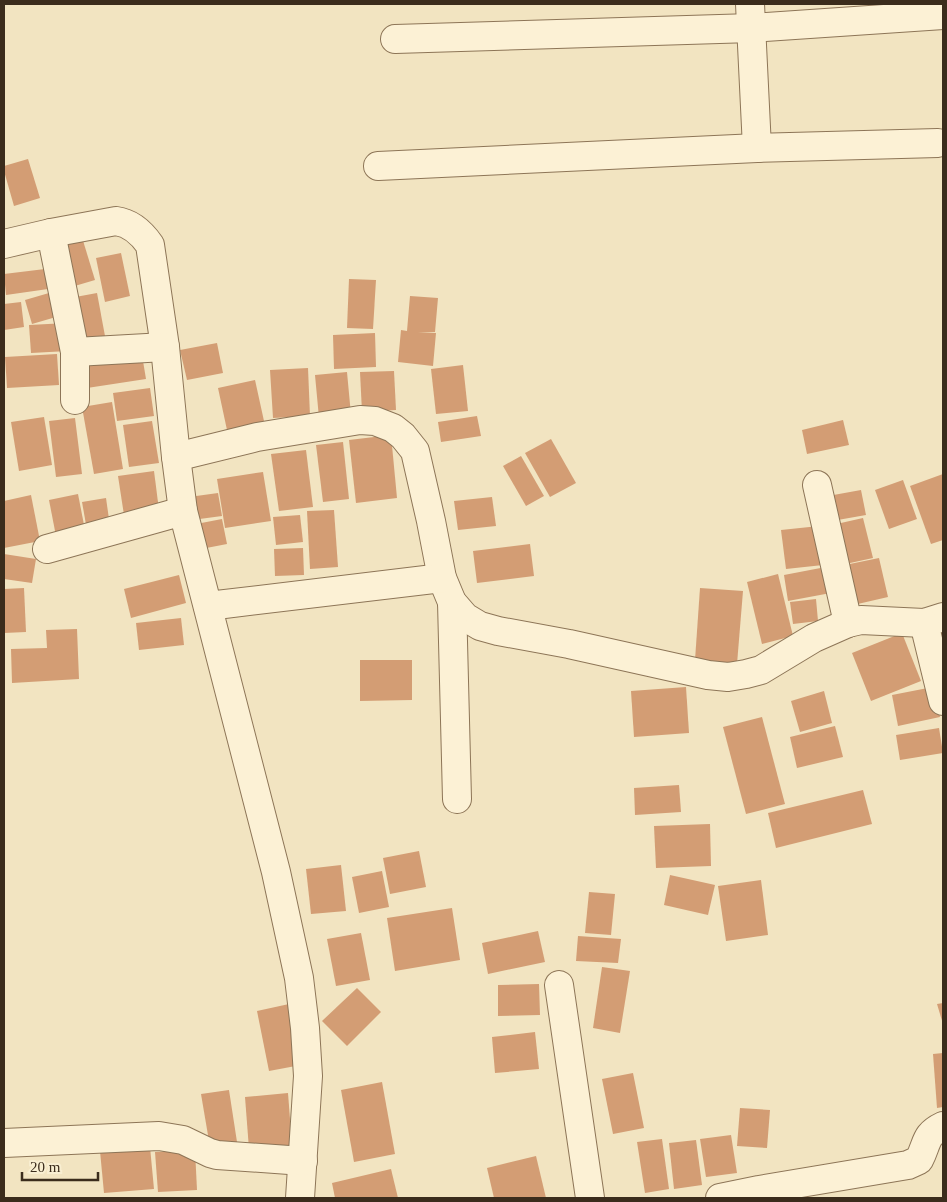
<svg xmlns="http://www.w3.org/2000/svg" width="947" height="1202" viewBox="0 0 947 1202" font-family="Georgia,serif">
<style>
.building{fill:#d39d74}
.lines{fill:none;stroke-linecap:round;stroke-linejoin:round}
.minor-casing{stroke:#8d7557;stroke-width:30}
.minor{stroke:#fcf1d5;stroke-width:28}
</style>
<rect width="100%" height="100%" fill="#f2e4c1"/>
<g class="building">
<path d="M 28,159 L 40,198 L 14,206 L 4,171 L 4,166 Z"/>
<path d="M 81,234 L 95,280 L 68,288 L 54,242 Z"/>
<path d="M 121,253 L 130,296 L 105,302 L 96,258 Z"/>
<path d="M 45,269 L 48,289 L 6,295 L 4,274 Z"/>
<path d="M 349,279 L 376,280 L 373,329 L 347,328 Z"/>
<path d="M 49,293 L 56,317 L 32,324 L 25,300 Z"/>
<path d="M 97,293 L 105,336 L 77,341 L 70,298 Z"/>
<path d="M 410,296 L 438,298 L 435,332 L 418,332 L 436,333 L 433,366 L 398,362 L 401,330 L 407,331 Z"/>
<path d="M 21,302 L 24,327 L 4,330 L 4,304 Z"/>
<path d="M 67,323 L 68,351 L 31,353 L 29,325 Z"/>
<path d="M 375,333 L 376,367 L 334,369 L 333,335 Z"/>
<path d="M 217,343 L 223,373 L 187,380 L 180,350 Z"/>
<path d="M 141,349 L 146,379 L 87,388 L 82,358 Z"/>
<path d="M 57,354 L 59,385 L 7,388 L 5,357 Z"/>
<path d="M 463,365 L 468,411 L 436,414 L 431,369 Z"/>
<path d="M 308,368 L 310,416 L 273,418 L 270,370 Z"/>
<path d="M 394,371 L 396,410 L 362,412 L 360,372 Z"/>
<path d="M 347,372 L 351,415 L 319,418 L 315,375 Z"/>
<path d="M 255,380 L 264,421 L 227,430 L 218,388 Z"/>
<path d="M 150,388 L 154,416 L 117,421 L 113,393 Z"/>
<path d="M 112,402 L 123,469 L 94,474 L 82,407 Z"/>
<path d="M 477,416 L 481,436 L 441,442 L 438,422 Z"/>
<path d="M 44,417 L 52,465 L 19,471 L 11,422 Z"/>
<path d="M 75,418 L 82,474 L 56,477 L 49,421 Z"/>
<path d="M 843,420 L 849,445 L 807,454 L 802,430 Z"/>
<path d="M 152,421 L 159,463 L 129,467 L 123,425 Z"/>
<path d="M 391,435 L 397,498 L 356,503 L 349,440 Z"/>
<path d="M 551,439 L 576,483 L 550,497 L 525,453 Z"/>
<path d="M 343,442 L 349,499 L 323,502 L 316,445 Z"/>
<path d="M 306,450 L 313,507 L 279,511 L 271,454 Z"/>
<path d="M 521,456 L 544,496 L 526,506 L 503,466 Z"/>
<path d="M 154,471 L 159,510 L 124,515 L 118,476 Z"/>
<path d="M 263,472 L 271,521 L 225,528 L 217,479 Z"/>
<path d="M 943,474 L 943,540 L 931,544 L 910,486 Z"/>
<path d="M 903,480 L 917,519 L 889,529 L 875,490 Z"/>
<path d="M 861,490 L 866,515 L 832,521 L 828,496 Z"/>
<path d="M 218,493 L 222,516 L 192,520 L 189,497 Z"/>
<path d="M 78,494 L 85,530 L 56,536 L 49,500 Z"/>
<path d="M 31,495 L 40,541 L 4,548 L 4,501 Z"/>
<path d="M 492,497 L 496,526 L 458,530 L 454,501 Z"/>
<path d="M 106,498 L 110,526 L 87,530 L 82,502 Z"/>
<path d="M 334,510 L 338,567 L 310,569 L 307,511 Z"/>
<path d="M 300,515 L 303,542 L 276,545 L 273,517 Z"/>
<path d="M 863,518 L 873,558 L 841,565 L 832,525 Z"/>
<path d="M 222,519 L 227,544 L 196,550 L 191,525 Z"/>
<path d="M 819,526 L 823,565 L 786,569 L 781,530 Z"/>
<path d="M 530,544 L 534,576 L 477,583 L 473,551 Z"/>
<path d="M 303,548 L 304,575 L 275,576 L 274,549 Z"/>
<path d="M 4,554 L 36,559 L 32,583 L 4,579 Z"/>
<path d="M 879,558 L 888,597 L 849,606 L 840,566 Z"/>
<path d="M 831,566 L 836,592 L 788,601 L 784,575 Z"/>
<path d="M 778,574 L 793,636 L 762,644 L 747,582 Z"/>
<path d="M 179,575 L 186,603 L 131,618 L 124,589 Z"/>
<path d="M 24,588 L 26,632 L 4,633 L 4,589 Z"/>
<path d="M 700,588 L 743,591 L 737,664 L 695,660 Z"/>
<path d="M 816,599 L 818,621 L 793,624 L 790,602 Z"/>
<path d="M 181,618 L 184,645 L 139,650 L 136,623 Z"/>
<path d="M 77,629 L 79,679 L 12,683 L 11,649 L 47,648 L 46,630 Z"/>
<path d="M 902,633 L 921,681 L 871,701 L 852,653 Z"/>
<path d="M 360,660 L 412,660 L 412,700 L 360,701 Z"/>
<path d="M 686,687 L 689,733 L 634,737 L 631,691 Z"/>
<path d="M 933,687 L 940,717 L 898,726 L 892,695 Z"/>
<path d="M 824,691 L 832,723 L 800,732 L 791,701 Z"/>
<path d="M 762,717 L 785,804 L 746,814 L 723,727 Z"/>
<path d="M 835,726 L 843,757 L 797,768 L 790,737 Z"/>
<path d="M 939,728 L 943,753 L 900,760 L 896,735 Z"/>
<path d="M 679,785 L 681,812 L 635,815 L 634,788 Z"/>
<path d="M 863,790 L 872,824 L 776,848 L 768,813 Z"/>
<path d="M 710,824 L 711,866 L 656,868 L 654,826 Z"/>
<path d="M 419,851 L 426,887 L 390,894 L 383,858 Z"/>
<path d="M 341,865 L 346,911 L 311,914 L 306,869 Z"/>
<path d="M 382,871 L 389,907 L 359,913 L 352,877 Z"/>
<path d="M 670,875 L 715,885 L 708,915 L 664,905 Z"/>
<path d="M 761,880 L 768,935 L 726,941 L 718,886 Z"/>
<path d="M 589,892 L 615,894 L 611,935 L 585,933 Z"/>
<path d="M 452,908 L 460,960 L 395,971 L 387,918 Z"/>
<path d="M 538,931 L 545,962 L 488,974 L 482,943 Z"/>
<path d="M 361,933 L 370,980 L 336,986 L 327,939 Z"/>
<path d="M 578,936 L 621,939 L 618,963 L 576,961 Z"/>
<path d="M 602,967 L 630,971 L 620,1033 L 593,1028 Z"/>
<path d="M 539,984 L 540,1015 L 498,1016 L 498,985 Z"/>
<path d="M 357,988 L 381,1012 L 347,1046 L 322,1021 Z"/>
<path d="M 943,1003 L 943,1024 L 937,1004 Z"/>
<path d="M 289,1004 L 301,1065 L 269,1071 L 257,1011 Z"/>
<path d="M 535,1032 L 539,1069 L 495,1073 L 492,1037 Z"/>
<path d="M 943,1053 L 943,1107 L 937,1108 L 933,1054 Z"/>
<path d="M 633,1073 L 644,1128 L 613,1134 L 602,1079 Z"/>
<path d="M 382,1082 L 395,1154 L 354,1162 L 341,1090 Z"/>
<path d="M 229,1090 L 237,1142 L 210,1147 L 201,1094 Z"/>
<path d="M 288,1093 L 292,1145 L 249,1149 L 245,1097 Z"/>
<path d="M 740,1108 L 770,1110 L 767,1148 L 737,1146 Z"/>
<path d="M 731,1135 L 737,1173 L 706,1177 L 700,1139 Z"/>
<path d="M 662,1139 L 669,1189 L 645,1193 L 637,1142 Z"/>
<path d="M 696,1140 L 702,1185 L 674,1189 L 669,1143 Z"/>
<path d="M 150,1147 L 154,1189 L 104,1193 L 100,1151 Z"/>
<path d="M 195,1150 L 197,1190 L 158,1192 L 155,1152 Z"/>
<path d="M 536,1156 L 546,1198 L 494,1198 L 487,1168 Z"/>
<path d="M 391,1169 L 398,1198 L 335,1198 L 332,1183 Z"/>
</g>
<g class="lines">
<g class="minor-casing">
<g id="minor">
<path d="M 750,4 L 757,148"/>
<path d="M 395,39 L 752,28 L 943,15"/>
<path d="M 378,166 L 757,148 L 938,143"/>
<path d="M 51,233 L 75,352 L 75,400"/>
<path d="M 4,244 L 51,233 L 116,221 C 131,223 141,232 150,245 L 165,347 L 176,457 L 183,511 L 276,872 L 299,978 L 305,1028 L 308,1076 L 300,1198"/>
<path d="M 75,352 L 165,347"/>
<path d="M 176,457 L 257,437 L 360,420 L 375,421 L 393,428 L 403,436 L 415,451 L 431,521 L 442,578 L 452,602 L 465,617 L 480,626 L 498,631 L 569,644 L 708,675 L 728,677 L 746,674 L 761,670 L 814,638 L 848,623 L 861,620 L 924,623 L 943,617"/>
<path d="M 817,485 L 848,623"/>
<path d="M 47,549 L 183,511"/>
<path d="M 452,602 L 457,799"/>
<path d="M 208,606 L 442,578"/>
<path d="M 924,623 L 943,701"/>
<path d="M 559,985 L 590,1198"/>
<path d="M 4,1143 L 159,1136 L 183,1140 L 210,1153 L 217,1155 L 303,1161"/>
<path d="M 720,1198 L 759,1190 L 908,1165 L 919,1160 C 928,1143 924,1135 943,1126"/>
</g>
</g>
<use href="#minor" class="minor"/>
</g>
<rect width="947" height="1202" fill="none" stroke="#3b2c1c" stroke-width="10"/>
<path d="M22 1172v8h76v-8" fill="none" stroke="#3b2c1c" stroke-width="2.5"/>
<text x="30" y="1172" font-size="15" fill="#3b2c1c" stroke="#f8eed1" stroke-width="4" paint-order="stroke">20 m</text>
</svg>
